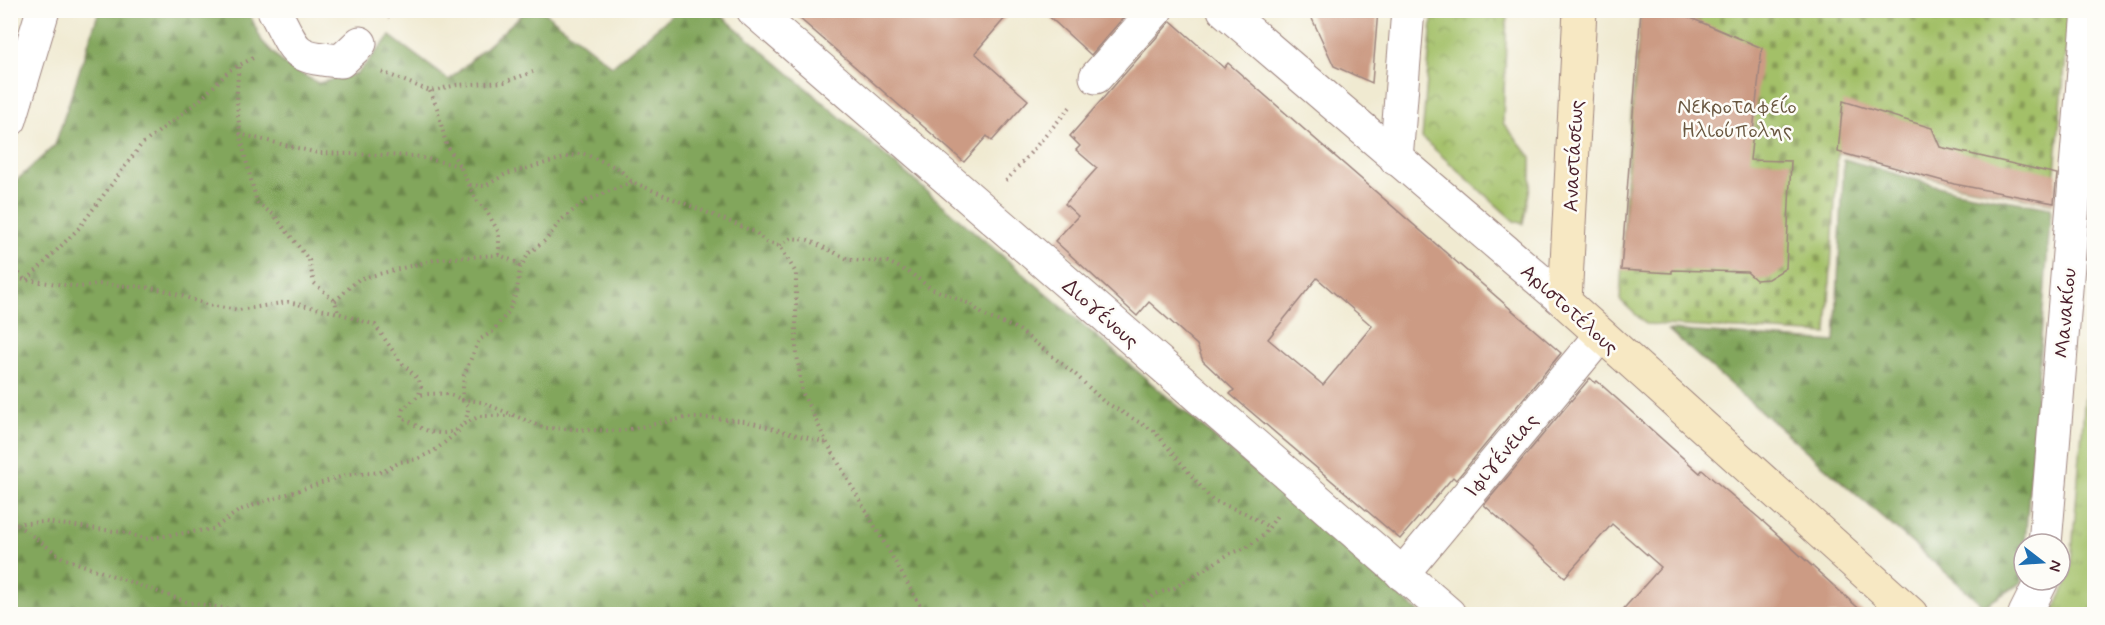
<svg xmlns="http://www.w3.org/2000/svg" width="2105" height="625" viewBox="0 0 2105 625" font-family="Mynerve,sans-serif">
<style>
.grass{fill:url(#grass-tufts);stroke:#76704a;stroke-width:1.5}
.forest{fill:url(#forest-firs);stroke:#666244;stroke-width:1.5}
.cemetery{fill:url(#cemetery-stones);stroke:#76704a;stroke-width:1.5}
.park{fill:url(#park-crowns);stroke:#76704a;stroke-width:1.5}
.building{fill:#cc9b84;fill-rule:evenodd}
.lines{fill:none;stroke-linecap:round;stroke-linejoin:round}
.street-casing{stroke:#9d847e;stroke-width:35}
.secondary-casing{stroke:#9d847e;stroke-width:35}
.path{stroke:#9d847e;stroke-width:4;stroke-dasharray:1.5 4.5;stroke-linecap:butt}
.street{stroke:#fff;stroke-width:33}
.secondary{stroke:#f7e8c3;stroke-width:33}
.labels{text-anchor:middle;stroke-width:5;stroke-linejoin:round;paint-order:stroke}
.park-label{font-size:21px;fill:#695740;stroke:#fdfcf7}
.street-label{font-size:21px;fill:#4a1f2b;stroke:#fdfcf7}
</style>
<defs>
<pattern id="grass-tufts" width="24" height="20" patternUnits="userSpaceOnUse" patternTransform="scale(1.5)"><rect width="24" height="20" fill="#a3c068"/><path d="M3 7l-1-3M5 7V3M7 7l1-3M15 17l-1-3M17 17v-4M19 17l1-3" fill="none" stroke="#879b56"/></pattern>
<pattern id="forest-firs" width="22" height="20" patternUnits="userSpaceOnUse" patternTransform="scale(1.5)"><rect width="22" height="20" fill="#82a65c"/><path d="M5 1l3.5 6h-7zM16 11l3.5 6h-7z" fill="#6c874c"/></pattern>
<pattern id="cemetery-stones" width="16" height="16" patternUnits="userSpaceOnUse" patternTransform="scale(1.5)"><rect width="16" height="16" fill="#a3c068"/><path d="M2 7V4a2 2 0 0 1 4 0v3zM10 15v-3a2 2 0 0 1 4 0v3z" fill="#879b56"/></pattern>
<pattern id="park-crowns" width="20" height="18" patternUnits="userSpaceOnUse" patternTransform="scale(1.5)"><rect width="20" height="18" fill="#a3c068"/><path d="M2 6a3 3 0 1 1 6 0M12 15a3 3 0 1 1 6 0" fill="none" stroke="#879b56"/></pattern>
</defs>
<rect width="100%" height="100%" fill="#fdfcf7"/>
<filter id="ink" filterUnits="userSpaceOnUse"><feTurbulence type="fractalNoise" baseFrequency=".0167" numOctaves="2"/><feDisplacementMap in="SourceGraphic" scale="12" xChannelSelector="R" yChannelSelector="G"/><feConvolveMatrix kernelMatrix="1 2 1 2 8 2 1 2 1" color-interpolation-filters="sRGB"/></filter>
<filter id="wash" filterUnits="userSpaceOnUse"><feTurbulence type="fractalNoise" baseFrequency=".008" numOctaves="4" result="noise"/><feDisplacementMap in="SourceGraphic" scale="24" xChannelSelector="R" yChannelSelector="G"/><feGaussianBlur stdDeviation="1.35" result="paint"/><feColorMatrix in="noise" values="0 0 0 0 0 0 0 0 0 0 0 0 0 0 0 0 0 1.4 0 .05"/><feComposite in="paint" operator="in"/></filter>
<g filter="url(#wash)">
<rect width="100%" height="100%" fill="#f0ead1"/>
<path class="grass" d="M 2094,288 L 2094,614 L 2052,614 L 2070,575 Z"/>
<g class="forest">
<path d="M 99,11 L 248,11 L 262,41 L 286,66 L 318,83 L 357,74 L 390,36 L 449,80 L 526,11 L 543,11 L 612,66 L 677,11 L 716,11 L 1421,614 L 11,614 L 10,181 L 17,180 L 55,145 Z"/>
<path d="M 1844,159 L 1955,191 L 2051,208 L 2022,582 L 1984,606 L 1668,330 L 1835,342 Z"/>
</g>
<path class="cemetery" d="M 1641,11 L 2070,11 L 2052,203 L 1956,185 L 1838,152 L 1827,334 L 1646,324 L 1620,300 L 1628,148 Z"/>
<path class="park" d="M 1433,10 L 1507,11 L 1503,123 L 1531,157 L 1531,182 L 1523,224 L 1514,221 L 1422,138 Z"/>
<g id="blocks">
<g class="building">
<path d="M 790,10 L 1012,10 L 975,53 L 1028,100 L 992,141 L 987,136 L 964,162 Z"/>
<path d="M 1042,10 L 1130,10 L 1091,55 Z"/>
<path d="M 1308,10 L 1378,10 L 1372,83 L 1334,66 Z"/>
<path d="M 1641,10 L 1672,10 L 1762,48 L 1750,160 L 1791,161 L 1786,268 L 1768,279 L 1756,280 L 1747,272 L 1672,270 L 1672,273 L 1621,270 Z"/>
<path d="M 1171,21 L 1224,68 L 1228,63 L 1561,353 L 1456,480 L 1453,477 L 1400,539 L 1230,394 L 1234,390 L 1203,361 L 1197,345 L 1149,302 L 1137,316 L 1055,241 L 1078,216 L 1065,204 L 1097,168 L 1076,150 L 1080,146 L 1070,136 ZM 1317,278 L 1372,326 L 1323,385 L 1268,339 Z"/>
<path d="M 1843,101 L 1932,128 L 1940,147 L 2057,174 L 2054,203 L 1954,184 L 1838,152 Z"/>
<path d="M 1590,378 L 1595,383 L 1597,381 L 1700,473 L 1702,470 L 1759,518 L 1866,615 L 1618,615 L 1661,567 L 1612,524 L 1565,577 L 1484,505 Z"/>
</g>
</g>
</g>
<g filter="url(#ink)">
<use href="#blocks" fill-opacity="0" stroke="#9d847e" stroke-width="1.5"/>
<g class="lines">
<g class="street-casing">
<g id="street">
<path d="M 274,10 C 297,53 291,57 341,61 L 360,43"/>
<path d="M 753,10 L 1449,614"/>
<path d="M 1224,10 L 1565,302"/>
<path d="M 1096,77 L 1156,10"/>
<path d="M 10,120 L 43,10"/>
<path d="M 1396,159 L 1408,10"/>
<path d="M 2045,544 L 2089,10"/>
<path d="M 1402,574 L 1600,336"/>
<path d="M 2025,614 L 2042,580"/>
</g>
</g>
<g class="secondary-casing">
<path id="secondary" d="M 1580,10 L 1565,302 L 1911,614"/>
</g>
<g class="path">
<path d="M 387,18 L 394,10"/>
<path d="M 239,67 C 232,117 245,155 257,203 L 274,215 L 309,260 L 314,283 L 335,301 L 338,313"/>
<path d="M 382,72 L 430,91 L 457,85 L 504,82 L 533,72"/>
<path d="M 430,91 L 437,108 L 446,144 L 460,166 L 476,200 L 486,210 L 499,233 L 499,255"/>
<path d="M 239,134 L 318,153 L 414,156 L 460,166"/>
<path d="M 1006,181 L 1072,105"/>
<path d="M 632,182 L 585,201 L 561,220 L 546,240 L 529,253 L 520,268 L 517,291 L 509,311 L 492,332 L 479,340 L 464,375 L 462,399 L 481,402 L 545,428 L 620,431 L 685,418 L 712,418 L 745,421 L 827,443"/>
<path d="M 470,185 L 485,186 L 506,174 L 582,153 L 618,168 L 632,182 L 755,232 L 766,242 L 780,246 L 796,273 L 796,347 L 802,392 L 827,443 L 925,614"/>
<path d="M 780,246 L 791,238 L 808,240 L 850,260 L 888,262 L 912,274 L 930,288 L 970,304 L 985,316 L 1018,329 L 1076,375 L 1103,401 L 1154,431 L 1212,500 L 1245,513 L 1267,526"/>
<path d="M 10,258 L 15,269 L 25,280"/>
<path d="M 10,278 L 80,287 L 98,284 L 143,287 L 164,290 L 212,306 L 239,310 L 288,302 L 338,313 L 375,325 L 400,361 L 419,380 L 421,387 L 419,395 L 403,409 L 402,418 C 409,420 413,424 419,427 C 441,439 469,434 468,405 C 453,391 437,393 419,395"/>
<path d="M 27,280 L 79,228 L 141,145 L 199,101 L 230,70 L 255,57"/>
<path d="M 335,301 L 359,279 L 438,259 L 499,255 L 518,263 L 519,267"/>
<path d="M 464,424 L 480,416 L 511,416"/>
<path d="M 10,516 L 13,522 L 63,558 L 187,602 L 259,614"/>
<path d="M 10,524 L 45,522 L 128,533 L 144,539 L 213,529 L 240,510 L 260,503 L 346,475 L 382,472 L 400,462 L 417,459 L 434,451 L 459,431"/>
<path d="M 1135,614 L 1155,594 L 1174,588 L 1229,554 L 1246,548 L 1264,535 L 1278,514"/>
</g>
<use href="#street" class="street"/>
<use href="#secondary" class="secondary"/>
</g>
</g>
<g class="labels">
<g class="park-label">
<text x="1737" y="113">Νεκροταφείο<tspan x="1737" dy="24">Ηλιούπολης</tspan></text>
</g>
<g class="street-label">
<text transform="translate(1573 156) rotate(-87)" y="7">Αναστάσεως</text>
<text transform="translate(1570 309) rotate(42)" y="7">Αριστοτέλους</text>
<text transform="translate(1101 313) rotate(41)" y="7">Διογένους</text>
<text transform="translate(2065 313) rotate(-85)" y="7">Μανακίου</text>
<text transform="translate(1501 455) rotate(-50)" y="7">Ιφιγένειας</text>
</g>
</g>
<rect width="2105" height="625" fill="none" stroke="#fdfcf7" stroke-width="36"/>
<g transform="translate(2042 562) rotate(107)"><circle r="28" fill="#fdfcf7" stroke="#b5a4a5" stroke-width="1.5"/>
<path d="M0-4.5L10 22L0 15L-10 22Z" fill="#1f6fb2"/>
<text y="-9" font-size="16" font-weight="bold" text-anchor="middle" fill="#4a1f2b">N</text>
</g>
</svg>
